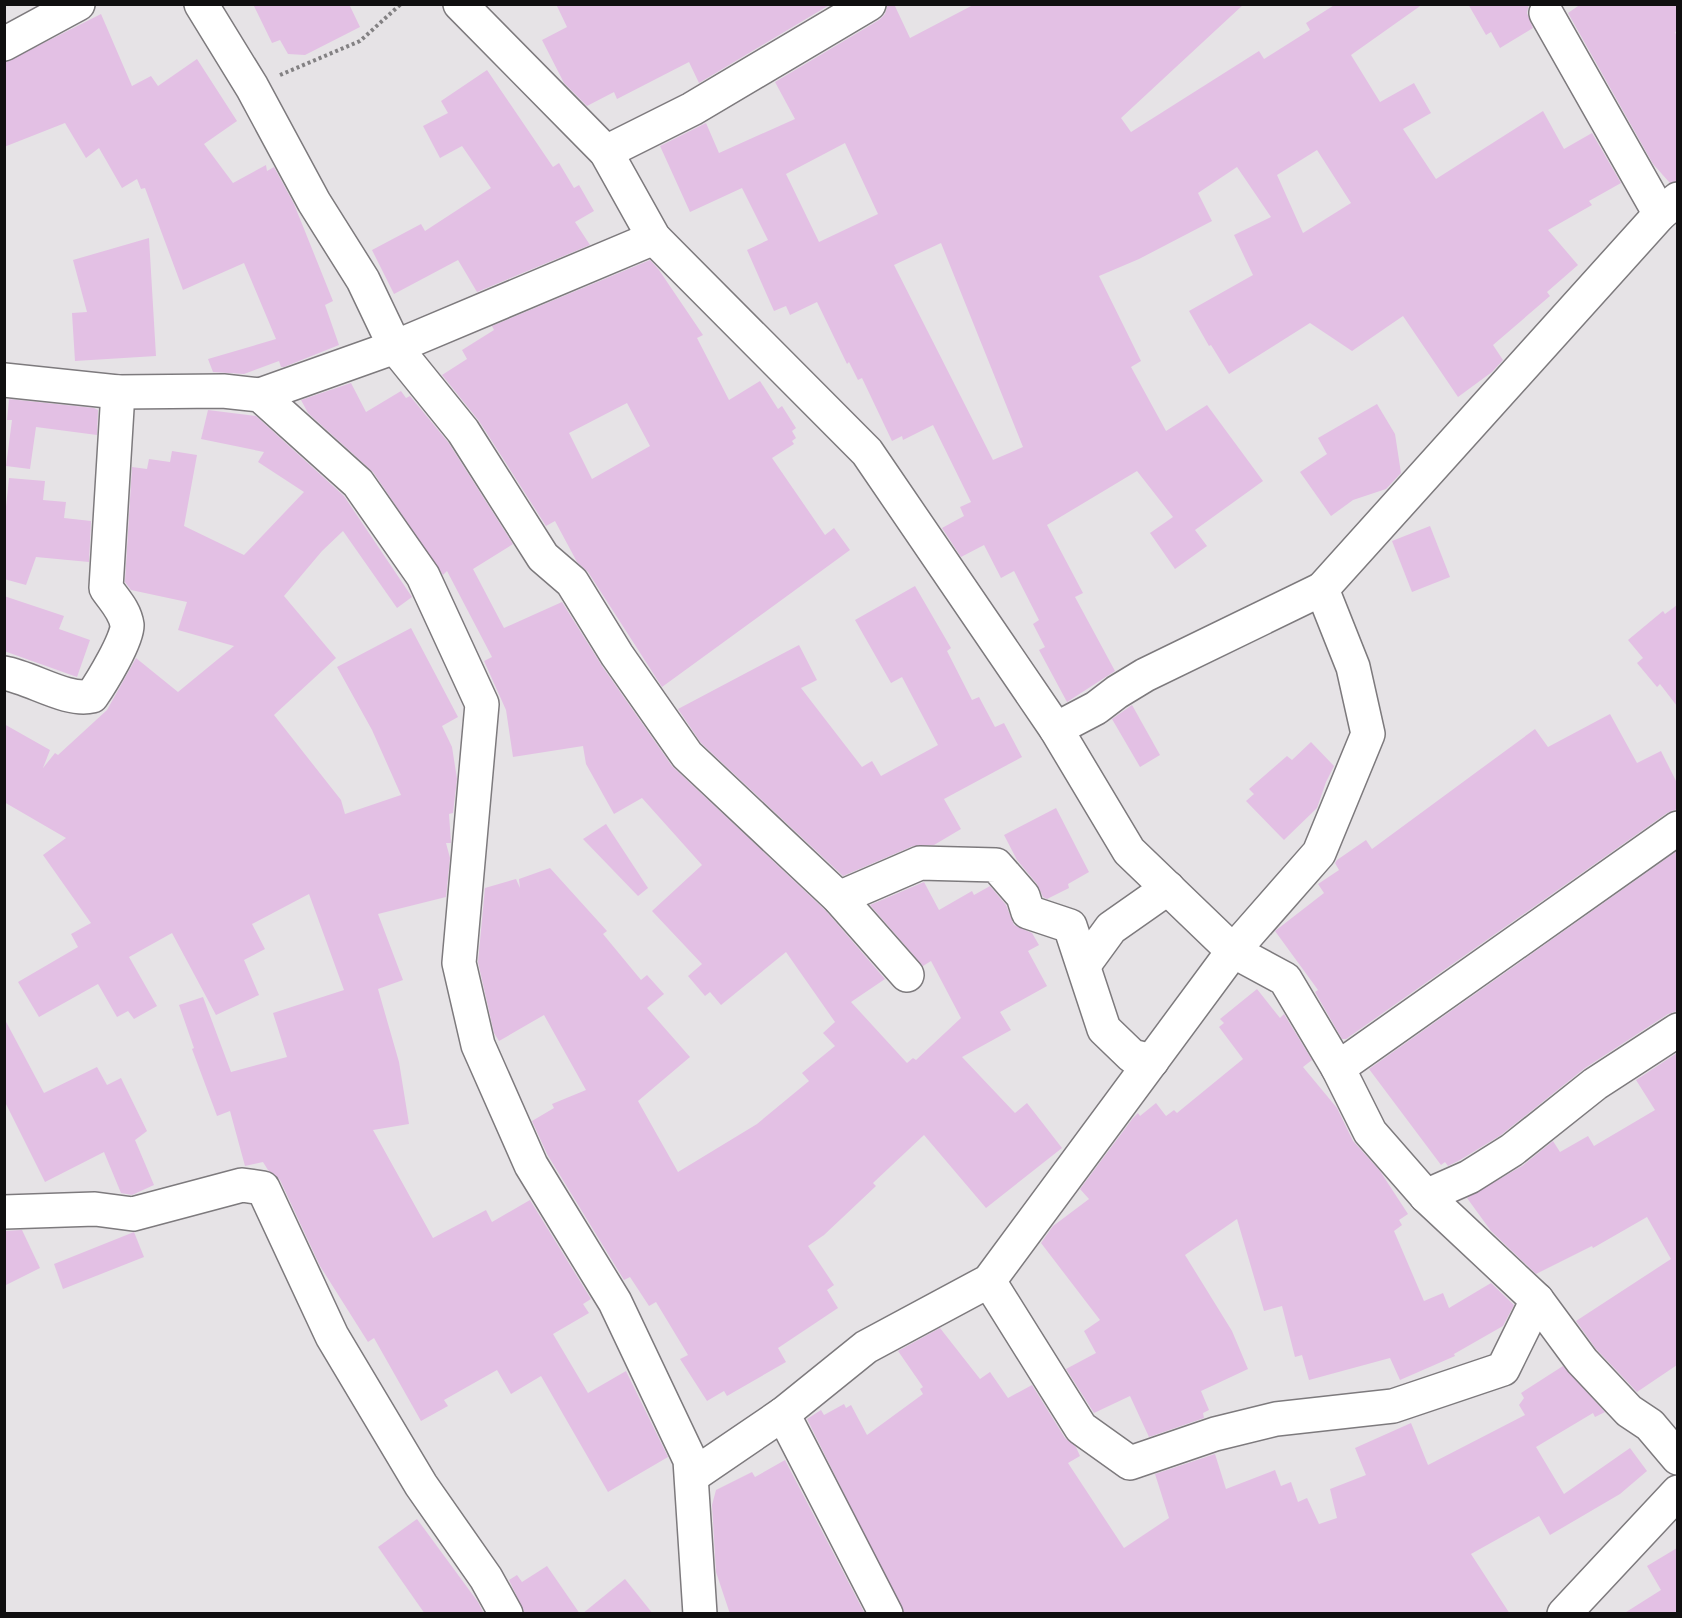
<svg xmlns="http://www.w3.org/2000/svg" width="1682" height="1618" viewBox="0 0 1682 1618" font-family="Quicksand,sans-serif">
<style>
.building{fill:#e3c0e4;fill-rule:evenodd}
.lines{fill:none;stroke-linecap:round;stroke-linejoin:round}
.minor-casing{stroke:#7d7a7d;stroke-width:36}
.path{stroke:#838183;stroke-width:4;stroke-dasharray:3 3;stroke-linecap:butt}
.minor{stroke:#fff;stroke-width:33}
</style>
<rect width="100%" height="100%" fill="#e6e3e6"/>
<g class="building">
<path d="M 253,4 L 349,4 L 360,27 L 305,55 L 288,54 L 280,40 L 272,43 Z"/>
<path d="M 556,4 L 831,4 L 699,83 L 689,62 L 617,99 L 614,92 L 587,106 L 564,83 L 542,40 L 567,27 Z"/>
<path d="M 888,4 L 894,4 L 910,38 L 975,4 L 1244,4 L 1121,118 L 1131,132 L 1259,51 L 1264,59 L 1310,30 L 1306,23 L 1336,4 L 1423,4 L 1351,55 L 1380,102 L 1414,83 L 1431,113 L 1403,129 L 1436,179 L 1543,111 L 1564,149 L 1592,133 L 1621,183 L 1589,201 L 1592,205 L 1548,230 L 1578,265 L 1547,292 L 1550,296 L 1493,345 L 1503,360 L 1492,372 L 1458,397 L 1403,316 L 1352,351 L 1310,323 L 1229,374 L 1211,345 L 1209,346 L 1189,311 L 1253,275 L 1234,235 L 1271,217 L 1237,167 L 1198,193 L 1212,221 L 1139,259 L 1099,276 L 1141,361 L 1131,367 L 1166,431 L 1207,405 L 1263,481 L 1195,530 L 1207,546 L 1175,569 L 1150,533 L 1173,517 L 1137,471 L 1047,525 L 1083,593 L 1075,597 L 1115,671 L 1067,702 L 1039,650 L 1045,647 L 1033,624 L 1039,620 L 1014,571 L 1001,578 L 984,545 L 961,557 L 942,528 L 964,516 L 960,507 L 971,502 L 933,425 L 903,440 L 902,436 L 892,441 L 862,378 L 858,380 L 849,362 L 847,364 L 817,302 L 790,315 L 786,306 L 774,311 L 747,250 L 768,240 L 742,188 L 690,212 L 660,146 L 706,123 L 719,153 L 795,119 L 775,82 L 879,20 L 885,14 ZM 845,143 L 878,214 L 819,242 L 786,174 ZM 1317,150 L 1351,203 L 1303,233 L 1277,175 ZM 941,243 L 1023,447 L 993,460 L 894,265 Z"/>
<path d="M 1468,4 L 1529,4 L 1527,13 L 1533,28 L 1500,48 L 1491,32 L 1486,35 Z"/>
<path d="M 1581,4 L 1677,4 L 1677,31 L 1675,32 L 1677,37 L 1677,181 L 1670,183 L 1653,164 L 1568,13 Z"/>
<path d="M 101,14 L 132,86 L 151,76 L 158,86 L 197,59 L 237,121 L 204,144 L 233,183 L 266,165 L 267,171 L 274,167 L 294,204 L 333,301 L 325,305 L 339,345 L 284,367 L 281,367 L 279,361 L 244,374 L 213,372 L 208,359 L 276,339 L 244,263 L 183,290 L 145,188 L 141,189 L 137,179 L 122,188 L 99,148 L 86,158 L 65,123 L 4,147 L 4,63 Z"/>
<path d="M 487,70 L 553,167 L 559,163 L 574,188 L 579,185 L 594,211 L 575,222 L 590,245 L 477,292 L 458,260 L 394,294 L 372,250 L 421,224 L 425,231 L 491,188 L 462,146 L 440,158 L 423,126 L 448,113 L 441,101 Z"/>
<path d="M 149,238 L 156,356 L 75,361 L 72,313 L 87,312 L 73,260 Z"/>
<path d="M 650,260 L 659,270 L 703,335 L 697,338 L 729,400 L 760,381 L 778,409 L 782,406 L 796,428 L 792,431 L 796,438 L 792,441 L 794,444 L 772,458 L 825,535 L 834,528 L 850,550 L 662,687 L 588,572 L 577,562 L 555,521 L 546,526 L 479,421 L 442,375 L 467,359 L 462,350 L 494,330 L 492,326 ZM 627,403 L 650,446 L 592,479 L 569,433 Z"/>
<path d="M 351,383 L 366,412 L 401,391 L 406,398 L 410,396 L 448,442 L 513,544 L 473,569 L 504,628 L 562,602 L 602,666 L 672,766 L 826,911 L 885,979 L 851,1002 L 907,1063 L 913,1058 L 916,1060 L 961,1018 L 931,961 L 923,966 L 870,905 L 924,882 L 939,910 L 972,891 L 974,895 L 990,886 L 1006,905 L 1014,925 L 1032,933 L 1039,945 L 1028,951 L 1047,986 L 1000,1012 L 1011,1030 L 962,1057 L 1015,1113 L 1027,1103 L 1062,1148 L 986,1208 L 924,1135 L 873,1183 L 876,1186 L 824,1235 L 808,1246 L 834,1285 L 827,1290 L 838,1308 L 778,1348 L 786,1362 L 727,1396 L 724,1391 L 707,1401 L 680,1359 L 688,1355 L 656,1302 L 649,1306 L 630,1277 L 624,1280 L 547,1154 L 532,1121 L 554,1108 L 552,1104 L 586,1090 L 544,1015 L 499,1041 L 494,1033 L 478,962 L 485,888 L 516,879 L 520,888 L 519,879 L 550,868 L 607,931 L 603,934 L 641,980 L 647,975 L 664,994 L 647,1008 L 690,1057 L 638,1101 L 678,1172 L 757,1124 L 809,1081 L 802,1073 L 835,1046 L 823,1033 L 835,1022 L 786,952 L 721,1005 L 710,992 L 705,996 L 688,976 L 702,964 L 652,911 L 702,865 L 642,798 L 614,814 L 586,764 L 583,746 L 513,757 L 506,710 L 484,661 L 492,657 L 447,571 L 443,575 L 373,472 L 308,413 L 301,400 Z"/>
<path d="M 9,399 L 94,408 L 98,410 L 97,435 L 36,427 L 30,469 L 6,466 L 12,420 L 7,420 Z"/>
<path d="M 1377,404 L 1395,434 L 1401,473 L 1386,489 L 1353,500 L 1331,516 L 1300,472 L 1327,454 L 1318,438 Z"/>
<path d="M 208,410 L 256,416 L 344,496 L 412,597 L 397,608 L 343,531 L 322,551 L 284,596 L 336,658 L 274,715 L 341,800 L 345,814 L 401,795 L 372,730 L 337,667 L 411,628 L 458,717 L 442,726 L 452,747 L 457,779 L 453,813 L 449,814 L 451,843 L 446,843 L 450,858 L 446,897 L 378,914 L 403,980 L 378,989 L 399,1062 L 409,1124 L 373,1130 L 433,1238 L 486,1210 L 492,1222 L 530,1200 L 591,1299 L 583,1304 L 589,1313 L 553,1334 L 588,1393 L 626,1371 L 668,1457 L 608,1492 L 541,1376 L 511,1394 L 497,1370 L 444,1400 L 448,1406 L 421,1421 L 374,1338 L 368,1342 L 320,1266 L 280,1180 L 268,1170 L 263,1162 L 245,1166 L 230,1111 L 217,1116 L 192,1049 L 194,1048 L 179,1005 L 203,997 L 231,1072 L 287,1057 L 273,1013 L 344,990 L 309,894 L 252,924 L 265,949 L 244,960 L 259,995 L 216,1015 L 172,933 L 129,957 L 157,1006 L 134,1019 L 128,1011 L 117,1017 L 98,984 L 39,1017 L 18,982 L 78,947 L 71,934 L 91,923 L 43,855 L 66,838 L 4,802 L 4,724 L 50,750 L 43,768 L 55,753 L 58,755 L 107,710 L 136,658 L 178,692 L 234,646 L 178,630 L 187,602 L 131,590 L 125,582 L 132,467 L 147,469 L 149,459 L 170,462 L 172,451 L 197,455 L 184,526 L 244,555 L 304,492 L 258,462 L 264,452 L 201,439 Z"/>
<path d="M 9,478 L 45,481 L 43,500 L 66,502 L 64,518 L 91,521 L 89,562 L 36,557 L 26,585 L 4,579 L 4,526 Z"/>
<path d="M 1430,526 L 1450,577 L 1412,592 L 1392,541 Z"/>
<path d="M 915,586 L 951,648 L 947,651 L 972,700 L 979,697 L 995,727 L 1004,723 L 1022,757 L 944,799 L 961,829 L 934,845 L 913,846 L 843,876 L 701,743 L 678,709 L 799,645 L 817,680 L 801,688 L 862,767 L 872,761 L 881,776 L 938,745 L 902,677 L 891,683 L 855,620 Z"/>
<path d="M 4,596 L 64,616 L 59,629 L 90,640 L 77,677 L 4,651 Z"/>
<path d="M 1677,605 L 1677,706 L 1660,684 L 1657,687 L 1637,663 L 1643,658 L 1628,640 L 1663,611 L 1665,614 Z"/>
<path d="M 1132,705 L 1160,755 L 1140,767 L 1112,719 Z"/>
<path d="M 1610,714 L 1637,763 L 1661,751 L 1677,783 L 1677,809 L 1667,813 L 1346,1039 L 1342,1039 L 1315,992 L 1318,990 L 1275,931 L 1324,893 L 1318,884 L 1339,870 L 1335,863 L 1337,860 L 1366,840 L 1372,849 L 1535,729 L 1548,747 Z"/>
<path d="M 1311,742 L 1334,766 L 1326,782 L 1317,808 L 1284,840 L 1246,801 L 1254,794 L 1249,789 L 1287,756 L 1292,760 Z"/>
<path d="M 1056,808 L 1089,872 L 1068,884 L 1069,888 L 1047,899 L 1043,897 L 1037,884 L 1017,860 L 1004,835 Z"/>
<path d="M 606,824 L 648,888 L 638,896 L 583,839 Z"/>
<path d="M 1677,851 L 1677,1011 L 1668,1014 L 1585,1068 L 1501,1135 L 1460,1160 L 1448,1166 L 1445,1162 L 1441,1165 L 1369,1069 Z"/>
<path d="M 1257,989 L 1280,1018 L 1284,1014 L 1312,1060 L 1303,1067 L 1337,1108 L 1353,1141 L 1380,1171 L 1408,1214 L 1399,1220 L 1402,1225 L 1394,1231 L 1424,1301 L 1443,1293 L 1449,1308 L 1491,1283 L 1514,1305 L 1503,1326 L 1454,1354 L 1455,1356 L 1400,1380 L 1390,1358 L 1309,1380 L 1302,1355 L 1295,1357 L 1282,1306 L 1264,1311 L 1237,1219 L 1185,1255 L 1232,1331 L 1248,1369 L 1201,1391 L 1209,1410 L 1203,1413 L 1204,1418 L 1149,1437 L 1130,1396 L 1094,1413 L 1066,1369 L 1096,1353 L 1084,1331 L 1100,1320 L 1041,1243 L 1053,1226 L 1089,1199 L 1080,1189 L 1133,1118 L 1138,1113 L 1140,1116 L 1156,1103 L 1166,1116 L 1174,1110 L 1177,1113 L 1243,1059 L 1219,1027 L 1224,1023 L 1220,1019 Z"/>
<path d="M 4,1018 L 44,1093 L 97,1067 L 107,1085 L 121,1078 L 147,1131 L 135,1140 L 154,1185 L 132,1195 L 121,1193 L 104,1152 L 45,1182 L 4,1100 Z"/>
<path d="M 1677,1053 L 1677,1365 L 1637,1392 L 1596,1349 L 1576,1321 L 1671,1259 L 1647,1217 L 1593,1248 L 1592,1246 L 1536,1274 L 1491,1231 L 1467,1198 L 1522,1166 L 1553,1141 L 1560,1152 L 1588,1136 L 1594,1146 L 1655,1110 L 1636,1080 Z"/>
<path d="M 22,1230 L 40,1268 L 4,1286 L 4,1231 Z"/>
<path d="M 134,1232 L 144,1257 L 63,1289 L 54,1264 Z"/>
<path d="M 940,1328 L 980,1379 L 990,1372 L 1008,1398 L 1032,1385 L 1065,1438 L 1076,1447 L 1080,1456 L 1068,1463 L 1124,1548 L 1169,1518 L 1155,1474 L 1215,1454 L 1226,1489 L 1275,1470 L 1281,1486 L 1291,1482 L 1298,1502 L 1307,1498 L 1319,1524 L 1337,1518 L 1330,1489 L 1366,1475 L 1355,1448 L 1411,1423 L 1428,1465 L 1525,1415 L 1519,1405 L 1524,1398 L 1521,1393 L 1563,1366 L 1605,1412 L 1595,1417 L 1593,1413 L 1536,1447 L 1564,1494 L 1630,1448 L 1647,1471 L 1620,1494 L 1550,1535 L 1539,1516 L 1471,1554 L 1510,1614 L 904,1614 L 807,1419 L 821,1410 L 824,1415 L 844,1404 L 846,1408 L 851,1405 L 867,1435 L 923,1394 L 920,1389 L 923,1387 L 898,1351 Z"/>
<path d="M 785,1460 L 865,1614 L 730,1614 L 716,1572 L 712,1505 L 716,1490 L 752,1472 L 755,1477 Z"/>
<path d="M 417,1519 L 478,1602 L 484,1614 L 425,1614 L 378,1547 Z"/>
<path d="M 1677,1548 L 1677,1614 L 1623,1614 L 1661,1590 L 1647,1566 Z"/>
<path d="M 547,1566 L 580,1614 L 525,1614 L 509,1580 L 517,1575 L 522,1582 Z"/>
<path d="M 625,1579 L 653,1614 L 582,1614 Z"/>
</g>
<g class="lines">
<g class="minor-casing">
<g id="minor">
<path d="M 201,4 L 252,87 L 314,202 L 363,280 L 395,347 L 463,431 L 543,557 L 572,582 L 617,655 L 687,755 L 839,898 L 907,975"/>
<path d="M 460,4 L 606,152 L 654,238 L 867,452 L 1056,729 L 1129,851 L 1233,951 L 1285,979 L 1338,1068 L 1370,1132 L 1426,1196 L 1537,1300 L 1582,1361 L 1629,1411 L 1650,1425 L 1678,1458"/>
<path d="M 1546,13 L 1660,214"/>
<path d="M 4,44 L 78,4"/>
<path d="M 606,152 L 692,109 L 869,4"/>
<path d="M 4,380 L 118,392 L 223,391 L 260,395 L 358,483 L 423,576 L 482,704 L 459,963 L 478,1045 L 531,1165 L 615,1302 L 690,1460 L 700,1614"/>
<path d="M 260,395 L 395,347 L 654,238"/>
<path d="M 4,673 C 32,678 67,702 92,696 C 101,683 128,639 127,625 C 125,610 114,600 106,588 L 118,392"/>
<path d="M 1056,729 L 1096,708 L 1117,692 L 1145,675 L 1322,589"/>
<path d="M 839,898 L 920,863 L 996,865 L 1023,896 L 1028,912 L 1070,926 L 1104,1029 L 1132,1056 L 1152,1061"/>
<path d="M 1084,965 L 1111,928 L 1168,888"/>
<path d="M 1338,1068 L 1678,828"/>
<path d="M 1426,1196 L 1469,1177 L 1512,1150 L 1595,1084 L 1678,1030"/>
<path d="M 4,1212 L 95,1209 L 133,1214 L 242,1185 L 263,1188 L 332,1336 L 421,1485 L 486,1578 L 506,1614"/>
<path d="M 989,1281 L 1081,1428 L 1130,1463 L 1215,1434 L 1276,1419 L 1393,1406 L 1503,1369 L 1537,1300"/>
<path d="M 783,1414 L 886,1614"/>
<path d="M 692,1476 L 783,1414 L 866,1347 L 989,1281 L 1233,951 L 1319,853 L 1368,734 L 1353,667 L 1322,589 L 1660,214 L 1678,199"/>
<path d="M 1564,1614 L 1678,1492"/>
</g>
</g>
<path class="path" d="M 280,75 L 360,41 L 401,4"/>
<use href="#minor" class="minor"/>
</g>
<rect width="1682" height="1618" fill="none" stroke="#100f10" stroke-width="12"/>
</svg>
